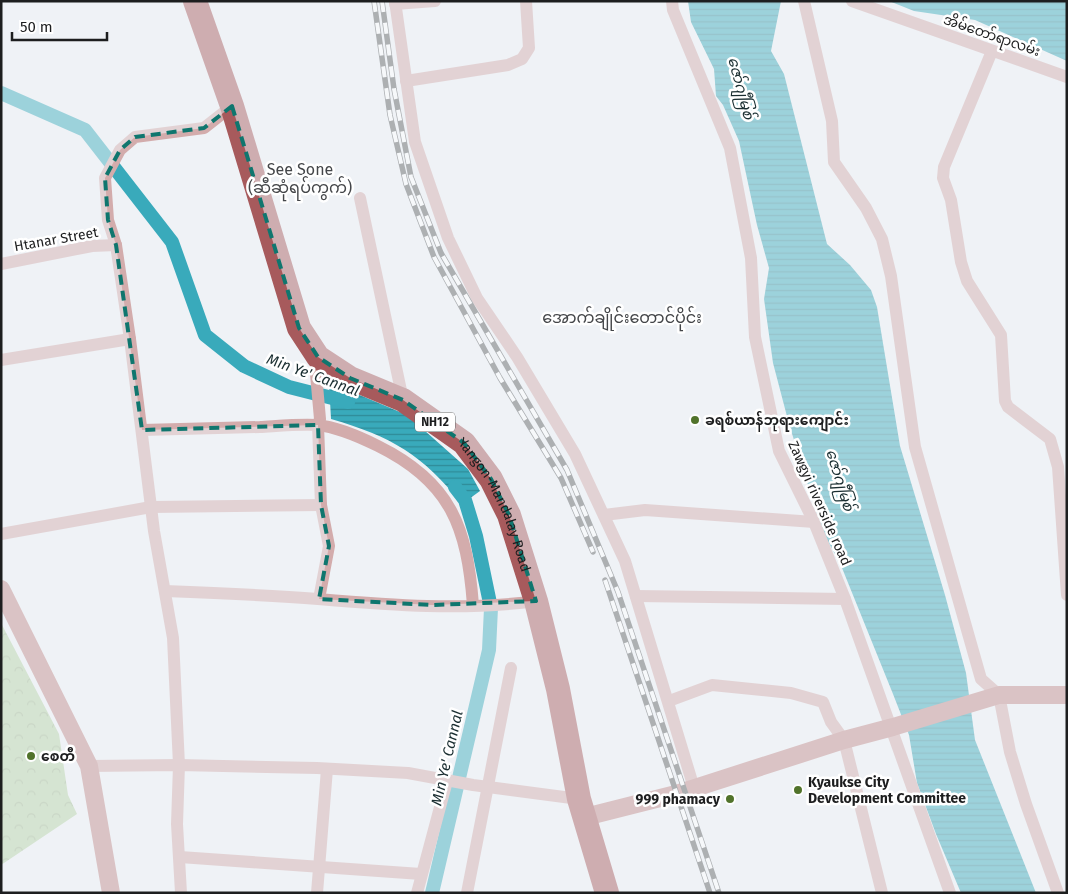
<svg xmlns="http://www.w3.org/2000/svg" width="1068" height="894" viewBox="0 0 1068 894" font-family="'Fira Sans','Noto Sans Myanmar',sans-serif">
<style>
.forest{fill:url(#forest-crowns)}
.water{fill:url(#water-rules)}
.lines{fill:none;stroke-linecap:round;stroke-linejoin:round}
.canal{stroke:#39aabb;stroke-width:14}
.street{stroke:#d3acac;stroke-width:12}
.secondary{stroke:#c28a89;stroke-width:18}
.highway{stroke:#a75a5c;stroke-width:24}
.rail-casing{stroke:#5d5f61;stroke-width:5.5}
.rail{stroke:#fff;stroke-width:4;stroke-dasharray:11;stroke-linecap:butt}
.marked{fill:none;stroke:#0f766e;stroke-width:4;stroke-dasharray:10 6;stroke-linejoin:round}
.poi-dot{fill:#51732b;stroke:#fff;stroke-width:2}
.labels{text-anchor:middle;stroke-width:5;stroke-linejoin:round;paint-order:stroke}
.shield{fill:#fff;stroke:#616262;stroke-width:1}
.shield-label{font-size:12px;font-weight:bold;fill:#1d1e1f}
.street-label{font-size:14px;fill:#1d1e1f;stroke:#fff}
.poi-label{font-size:14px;font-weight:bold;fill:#1d1e1f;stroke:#fff;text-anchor:start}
.water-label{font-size:15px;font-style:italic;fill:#1a2e31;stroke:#fff}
.quarter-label{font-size:16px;fill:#444649;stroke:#fff}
</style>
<defs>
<pattern id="forest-crowns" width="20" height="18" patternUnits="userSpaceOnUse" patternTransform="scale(1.25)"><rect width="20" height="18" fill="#b7d3a6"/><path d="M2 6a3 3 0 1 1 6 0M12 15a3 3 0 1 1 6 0" fill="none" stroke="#9db58e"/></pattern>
<pattern id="water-rules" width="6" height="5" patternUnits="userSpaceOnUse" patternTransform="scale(1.25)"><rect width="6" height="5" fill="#39aabb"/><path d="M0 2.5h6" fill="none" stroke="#2f8a97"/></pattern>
</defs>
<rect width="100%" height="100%" fill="#eff2f6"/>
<path class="forest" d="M 1,623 L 59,734 L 68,795 L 77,814 L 1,865 Z"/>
<g class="water">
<path d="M 688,1 L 781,1 L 771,51 L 784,74 L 827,244 L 850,265 L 871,290 L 877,307 L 900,446 L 945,595 L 966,673 L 975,740 L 1036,893 L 961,893 L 936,834 L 917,783 L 909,735 L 893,694 L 840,563 L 823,533 L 789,424 L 773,363 L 764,299 L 769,268 L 757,225 L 739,141 L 723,105 L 716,96 L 714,69 L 691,22 Z"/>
<path d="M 889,1 L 1067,1 L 1067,61 L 975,20 L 914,11 Z"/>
<path d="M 329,382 L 407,415 L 468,469 L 480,491 L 462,504 C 422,454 392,437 331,419 Z"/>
</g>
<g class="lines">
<g class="canal">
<path d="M 1,93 L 85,130 L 172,242 L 205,335 L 244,366 L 289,387 L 348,402"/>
<path d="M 432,893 L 489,650 L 491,608 L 476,536 L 465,500 L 455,487"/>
</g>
<g class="street">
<path d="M 395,1 L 415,142 L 448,238 L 477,298 L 517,357 L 575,454 L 625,561 L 694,788"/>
<path d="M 672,1 L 673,10 L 730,148 L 751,258 L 755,337 L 779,451 L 814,522 L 845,599 L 950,893"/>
<path d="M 804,1 L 832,121 L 834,162 L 866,208 L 882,239 L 891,276 L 915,447 L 981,679 L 999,695 L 1010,752 L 1026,804 L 1058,893"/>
<path d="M 852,1 L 1067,77"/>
<path d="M 395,4 L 435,1"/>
<path d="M 992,51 L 944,167 L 943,178 L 951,200 L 961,262 L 967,281 L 1001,335 L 1005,401 L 1008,407 L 1050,439 L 1058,467 L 1067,595"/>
<path d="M 406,81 L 508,65 L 522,59 L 529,48 L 526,1"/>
<path d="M 360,198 L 403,400"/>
<path d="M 1,264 L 92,246 L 116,245"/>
<path d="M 318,357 L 316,374 L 320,419 L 318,425 L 321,505 L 329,546 L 319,599"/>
<path d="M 1,360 L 130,339"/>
<path d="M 142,430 C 181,429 220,428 260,427 C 278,426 298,424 317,425 C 337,427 360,437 378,446 C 451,482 467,527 473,605"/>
<path d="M 604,515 L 645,510 L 814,522"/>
<path d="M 1,534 L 151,507 L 321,505"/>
<path d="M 165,591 C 216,593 267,595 318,599 C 390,605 464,611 536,601"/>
<path d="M 636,596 L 845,599"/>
<path d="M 669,701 L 712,685 L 791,693 L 823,702 L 831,722 L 844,740 L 882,893"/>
<path d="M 89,766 L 179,765 L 317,768 L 408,773 L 473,785 L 579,799"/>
<path d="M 180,857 L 421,874"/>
<path d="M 181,893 L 177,824 L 179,765 L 173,638 L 154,531 L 130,339 L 116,245 L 108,220 L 105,178 L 120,150 L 135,137 L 204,128 L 232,106"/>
<path d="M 317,893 L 327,769"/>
<path d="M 417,893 L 447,781"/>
<path d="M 467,893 L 511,668"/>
</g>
<g class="secondary">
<path d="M 1,589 L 89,766 L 111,893"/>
<path d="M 585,817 L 676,794 L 844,740 L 893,727 L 999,695 L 1067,695"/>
</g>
<path class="highway" id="s1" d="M 195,1 L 232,106 L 299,328 L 318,357 L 350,378 L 403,400 L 464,443 L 491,479 L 509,515 L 536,601 L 558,689 L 579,799 L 607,893"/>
<g class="rail-casing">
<g id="rail">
<path d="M 374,1 L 390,115 L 406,184 L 434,257 L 500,378 L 561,478 L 593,552"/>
<path d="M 382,1 L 394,89 L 411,177 L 441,253 L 567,470 L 618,592 L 719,893"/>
<path d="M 605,580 L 710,893"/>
</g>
</g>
<use href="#rail" class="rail"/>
</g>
<path d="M0 0H1068V894H0ZM 232,106 L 299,328 L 318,357 L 350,378 L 403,400 L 464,443 L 491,479 L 509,515 L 536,601 L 432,605 L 319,599 L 329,546 L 321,505 L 318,425 L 142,430 L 116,245 L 108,220 L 105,178 L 120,150 L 135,137 L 204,128 Z" fill="#eff2f6" fill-opacity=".55" fill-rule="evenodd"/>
<path class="marked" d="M 232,106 L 299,328 L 318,357 L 350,378 L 403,400 L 464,443 L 491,479 L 509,515 L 536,601 L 432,605 L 319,599 L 329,546 L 321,505 L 318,425 L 142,430 L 116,245 L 108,220 L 105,178 L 120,150 L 135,137 L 204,128 Z"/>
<g class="poi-dot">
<circle cx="695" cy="420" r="5"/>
<circle cx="31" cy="756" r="5"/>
<circle cx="798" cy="790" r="5"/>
<circle cx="730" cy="799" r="5"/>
</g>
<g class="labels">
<rect class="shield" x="415" y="412.5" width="40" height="19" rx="4"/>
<g class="shield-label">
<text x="435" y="426">NH12</text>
</g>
<g class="street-label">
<text transform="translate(992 35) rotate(19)" y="5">အိမ်တော်ရာလမ်း</text>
<text transform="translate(56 239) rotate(-10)" y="5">Htanar Street</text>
<text transform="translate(820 503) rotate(66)" y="5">Zawgyi riverside road</text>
<text dy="5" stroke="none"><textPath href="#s1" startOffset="618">Yangon-Mandalay Road</textPath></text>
</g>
<g class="poi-label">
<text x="705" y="425">ခရစ်ယာန်ဘုရားကျောင်း</text>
<text x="41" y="761">စေတီ</text>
<text x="808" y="787">Kyaukse City<tspan x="808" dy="16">Development Committee</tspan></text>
<text x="720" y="804" text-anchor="end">999 phamacy</text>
</g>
<g class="water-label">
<text transform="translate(741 88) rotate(75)" y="5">ဇော်ဂျီမြစ်</text>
<text transform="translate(313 375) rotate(20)" y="5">Min Ye' Cannal</text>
<text transform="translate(840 480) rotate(73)" y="5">ဇော်ဂျီမြစ်</text>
<text transform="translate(447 758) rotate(-77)" y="5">Min Ye' Cannal</text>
</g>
<g class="quarter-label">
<text x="300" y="175">See Sone<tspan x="300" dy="18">(ဆီဆုံရပ်ကွက်)</tspan></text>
<text x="622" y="323">အောက်ချိုင်းတောင်ပိုင်း</text>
</g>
</g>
<rect width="1068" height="894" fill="none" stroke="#1d1e1f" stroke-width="5"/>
<path d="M12 32v8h95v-8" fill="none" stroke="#1d1e1f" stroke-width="2.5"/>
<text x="20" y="32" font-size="15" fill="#1d1e1f" stroke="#ffffff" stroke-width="4" paint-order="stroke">50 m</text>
</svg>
